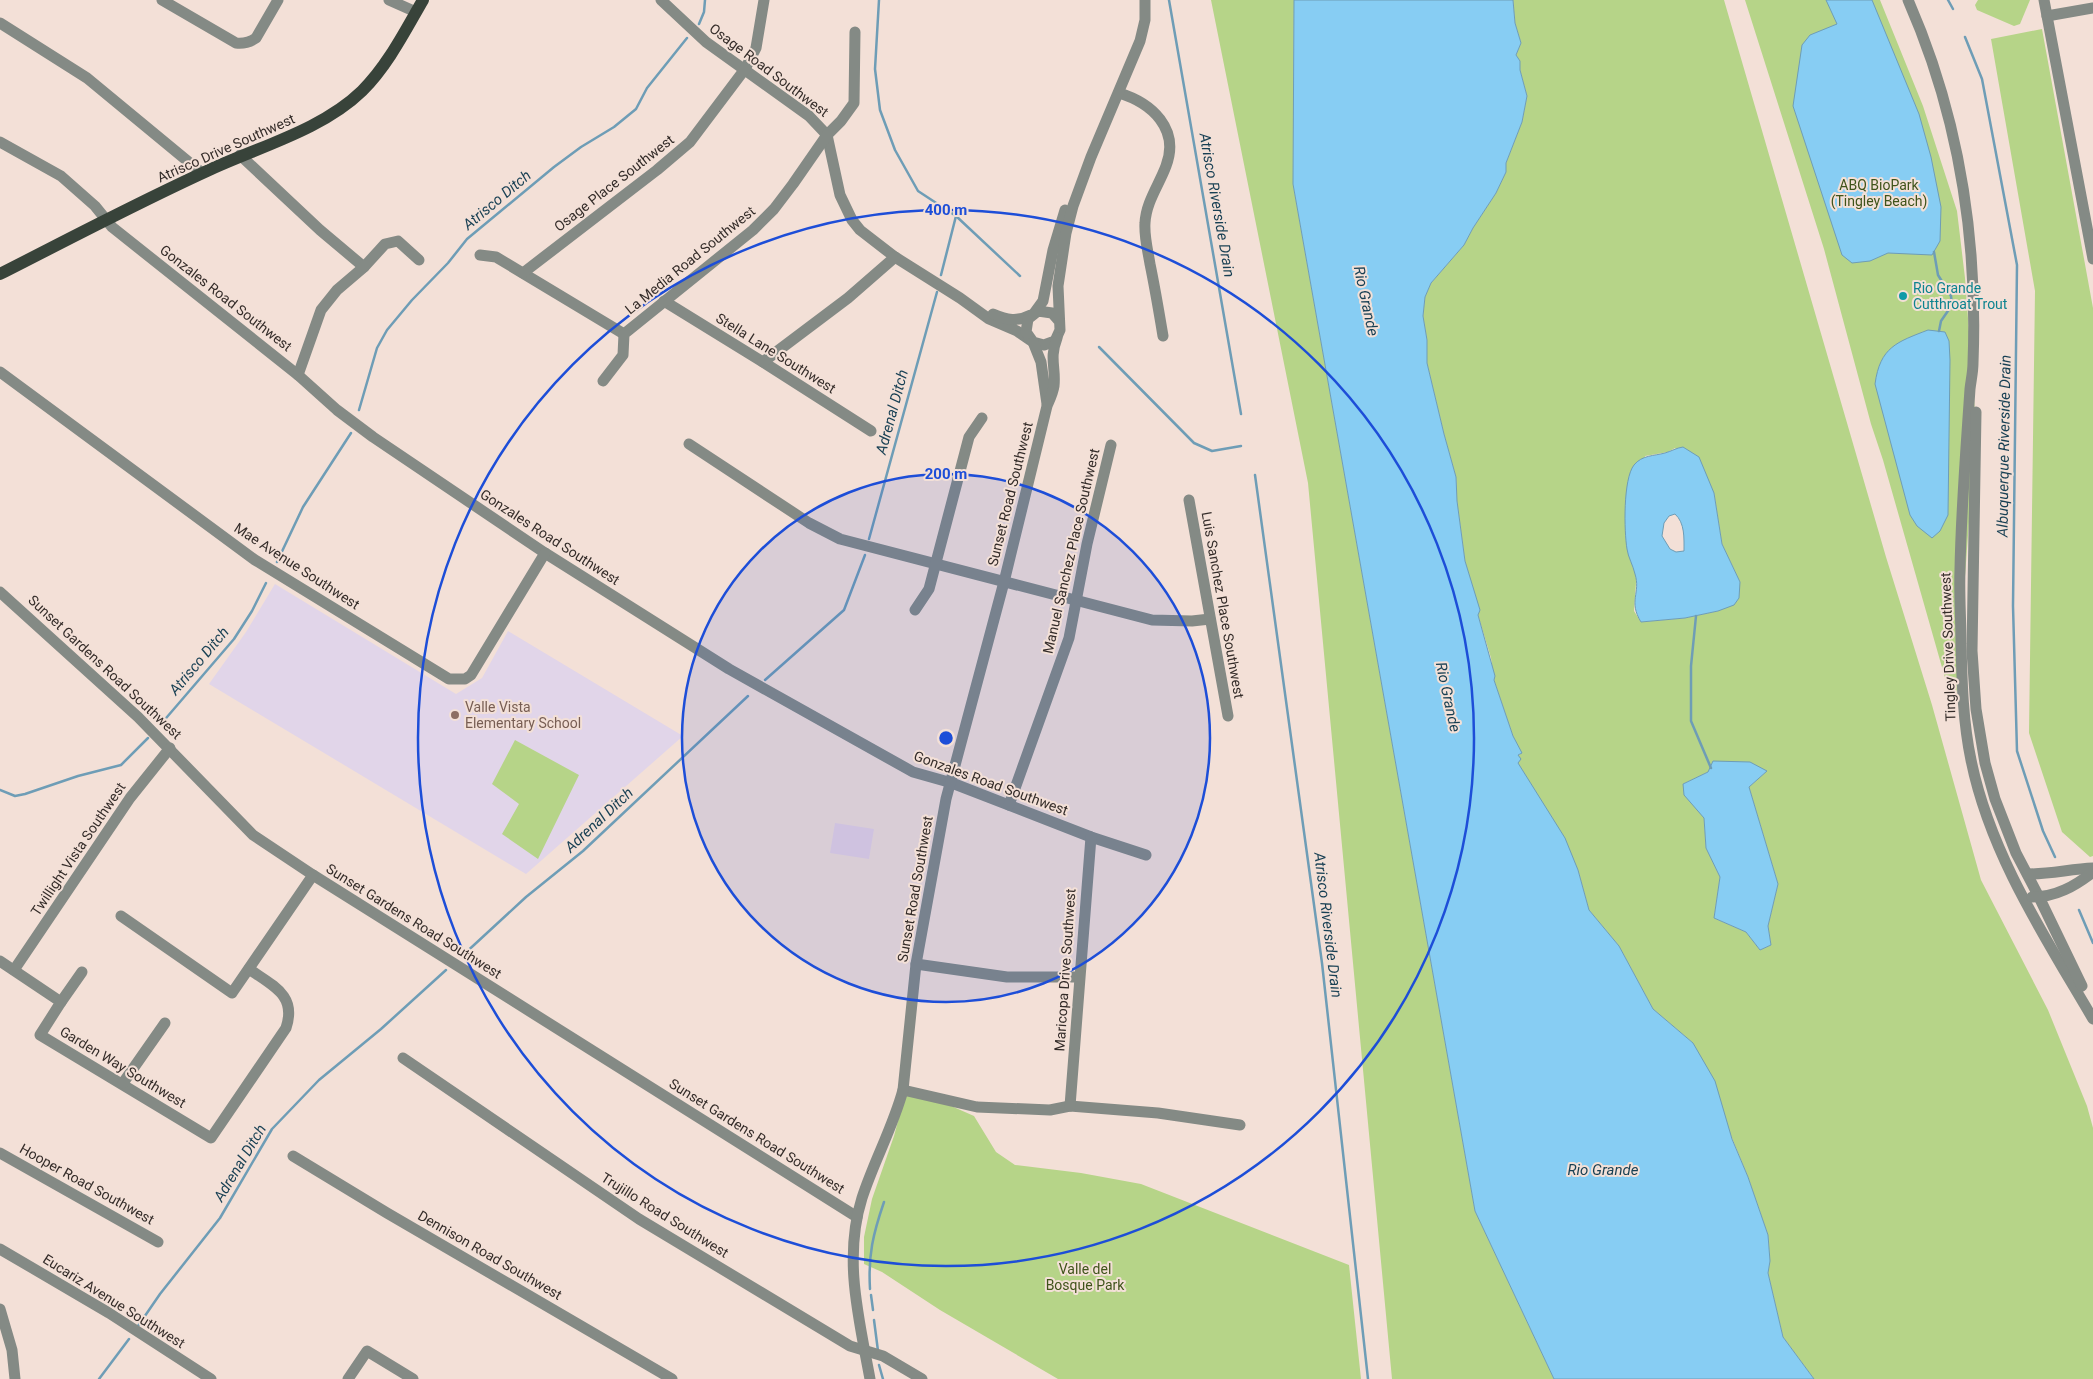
<svg xmlns="http://www.w3.org/2000/svg" width="2093" height="1379" viewBox="0 0 2093 1379" font-family="Roboto,sans-serif">
<style>
.industrial{fill:#e8d3e2}
.education{fill:#e1d5e9}
.green{fill:#b6d488;fill-rule:evenodd}
.water{fill:#87cdf3;stroke:#6e9db6;fill-rule:evenodd}
.lines{fill:none;stroke-linecap:round;stroke-linejoin:round}
.stream{stroke:#6e9db6;stroke-width:2.5}
.minor{stroke:#848a85;stroke-width:11}
.major{stroke:#38433a;stroke-width:12}
.ring{fill:none;stroke:#1d4ed8;stroke-width:2.5}
.culture-dot{fill:#0f9aa8;stroke:#f3e0d7;stroke-width:2}
.education-dot{fill:#8d6e63;stroke:#f3e0d7;stroke-width:2}
.labels{text-anchor:middle;stroke-width:4;stroke-linejoin:round;paint-order:stroke}
.street-label{font-size:14px;fill:#342c29;stroke:#f3e0d7}
.park-label{font-size:14px;fill:#3f531a;stroke:#f3e0d7}
.culture-label{font-size:14px;fill:#0d838f;stroke:#f3e0d7;text-anchor:start}
.education-label{font-size:14px;fill:#785e54;stroke:#f3e0d7;text-anchor:start}
.water-label{font-size:15px;font-style:italic;fill:#173f53;stroke:#f3e0d7}
.centre{fill:#1d4ed8;stroke:#f3e0d7;stroke-width:2.5}
.ring-label{font-size:15px;text-anchor:middle;font-weight:bold;fill:#1d4ed8;stroke:#f3e0d7;stroke-width:4;stroke-linejoin:round;paint-order:stroke}
</style>
<rect width="100%" height="100%" fill="#f3e0d7"/>
<path class="industrial" d="M 835,823 L 874,829 L 869,859 L 830,853 Z"/>
<path class="education" d="M 275,584 L 456,694 L 482,678 L 508,631 L 683,736 L 526,874 L 209,684 L 246,632 Z"/>
<g class="green">
<path d="M 1211,0 L 1294,0 L 1293,184 L 1475,1211 L 1554,1379 L 1392,1379 L 1308,483 Z"/>
<path d="M 1513,0 L 1724,0 L 1886,557 L 1932,705 L 1981,880 L 2048,1010 L 2087,1106 L 2093,1128 L 2093,1379 L 1814,1379 L 1783,1337 L 1768,1273 L 1770,1261 L 1768,1235 L 1748,1177 L 1693,1043 L 1653,1009 L 1619,946 L 1589,910 L 1578,870 L 1518,763 L 1518,756 L 1521,753 L 1513,736 L 1494,680 L 1491,658 L 1478,615 L 1479,610 L 1465,561 L 1457,501 L 1456,477 L 1444,434 L 1427,363 L 1427,340 L 1423,316 L 1425,297 L 1431,283 L 1464,245 L 1473,228 L 1496,193 L 1506,172 L 1506,163 L 1522,122 L 1527,96 L 1520,70 L 1520,61 L 1516,55 L 1521,43 L 1515,23 ZM 1675,448 L 1714,493 L 1722,544 L 1740,582 L 1718,611 L 1685,618 L 1641,622 L 1634,611 L 1645,456 L 1668,452 ZM 1711,768 L 1767,771 L 1749,787 L 1778,884 L 1768,926 L 1771,945 L 1760,950 L 1746,932 L 1714,918 L 1720,877 L 1706,848 L 1704,818 L 1683,784 L 1708,772 Z"/>
<path d="M 1745,0 L 1880,0 L 1923,106 L 1957,211 L 1965,278 L 1976,426 L 1955,713 L 1883,460 L 1871,424 L 1824,249 Z"/>
<path d="M 1978,0 L 2030,0 L 2020,24 L 2014,26 L 1977,10 L 1975,5 Z"/>
<path d="M 2042,29 L 2093,308 L 2093,856 L 2090,857 L 2062,832 L 2029,733 L 2035,291 L 1991,39 Z"/>
<path d="M 515,740 L 579,775 L 538,859 L 502,834 L 519,804 L 492,784 Z"/>
<path d="M 905,1095 L 949,1105 L 974,1116 L 996,1152 L 1015,1165 L 1081,1173 L 1141,1184 L 1349,1265 L 1361,1379 L 1058,1379 L 940,1310 L 882,1272 L 864,1264 L 864,1237 L 872,1199 L 894,1136 Z"/>
</g>
<g class="water">
<path d="M 1294,0 L 1513,0 L 1515,23 L 1521,43 L 1516,55 L 1520,61 L 1520,70 L 1527,96 L 1522,122 L 1506,163 L 1506,172 L 1496,193 L 1473,228 L 1464,245 L 1431,283 L 1425,297 L 1423,316 L 1427,340 L 1427,363 L 1444,434 L 1456,477 L 1457,501 L 1465,561 L 1480,610 L 1478,615 L 1495,676 L 1494,680 L 1513,736 L 1522,753 L 1518,755 L 1521,759 L 1518,763 L 1565,838 L 1578,870 L 1589,910 L 1619,946 L 1653,1009 L 1693,1043 L 1715,1081 L 1732,1139 L 1748,1177 L 1768,1235 L 1770,1261 L 1768,1273 L 1783,1337 L 1814,1379 L 1554,1379 L 1475,1211 L 1293,184 Z"/>
<path d="M 1826,0 L 1872,0 L 1919,114 L 1931,157 L 1941,207 L 1940,241 L 1932,255 L 1888,253 L 1870,261 L 1852,263 L 1842,255 L 1793,106 L 1802,45 L 1810,35 L 1837,24 Z"/>
<path d="M 1928,330 L 1945,332 L 1949,341 L 1950,360 L 1948,515 L 1940,531 L 1932,538 L 1917,526 L 1910,515 L 1875,384 C 1880,347 1897,342 1928,330 Z"/>
<path d="M 1683,447 L 1699,457 L 1714,493 L 1722,544 L 1740,582 L 1739,598 L 1734,605 L 1718,611 L 1685,618 L 1641,622 C 1628,601 1641,593 1635,574 C 1633,565 1628,557 1627,549 C 1624,531 1623,479 1634,465 C 1642,455 1654,456 1665,453 C 1672,451 1676,448 1683,447 ZM 1675,514 C 1685,523 1684,538 1684,551 L 1676,552 L 1670,549 L 1662,536 L 1664,523 L 1669,516 Z"/>
<path d="M 1713,761 L 1750,762 L 1767,771 L 1749,787 L 1778,884 L 1768,926 L 1771,945 L 1760,950 L 1746,932 L 1714,918 L 1720,877 L 1706,848 L 1704,818 L 1684,795 L 1683,784 L 1708,772 Z"/>
</g>
<g class="lines">
<g class="stream">
<path d="M 879,0 L 875,69 L 880,110 L 895,150 L 918,191 L 956,216 L 1020,276"/>
<path d="M 1169,0 L 1241,414"/>
<path d="M 1948,0 L 1953,9"/>
<path d="M 699,24 L 704,12 L 705,0"/>
<path d="M 1965,37 L 1982,79 L 2017,265 L 2013,606 L 2017,751 L 2043,831 L 2055,857"/>
<path d="M 1934,252 L 1938,275 L 1951,296 L 1952,305 L 1941,321 L 1939,331"/>
<path d="M 941,275 L 956,216"/>
<path d="M 1099,347 L 1194,443 L 1212,451 L 1241,446"/>
<path d="M 359,410 L 377,348 L 387,330 L 412,300 L 448,263 L 467,239 L 554,167 L 581,147 L 614,127 L 636,109 L 647,88 L 687,38"/>
<path d="M 1255,475 L 1322,963 L 1368,1379"/>
<path d="M 869,539 L 937,292"/>
<path d="M 277,562 L 303,507 L 351,433"/>
<path d="M 1696,616 L 1691,666 L 1691,721 L 1711,768"/>
<path d="M 765,680 L 844,610 L 865,555"/>
<path d="M 161,724 L 234,639 L 252,611 L 266,583"/>
<path d="M 0,790 L 15,796 L 25,794 L 78,776 L 121,765 L 148,738"/>
<path d="M 2079,910 L 2093,943"/>
<path d="M 461,957 L 526,897 L 583,851 L 748,696"/>
<path d="M 870,1289 C 868,1255 873,1234 884,1202"/>
<path d="M 871,1295 L 873,1310"/>
<path d="M 874,1320 L 878,1351"/>
<path d="M 138,1326 L 160,1294 L 220,1218 L 272,1129 L 319,1080 L 381,1029 L 446,970"/>
<path d="M 879,1365 L 883,1379"/>
<path d="M 99,1379 L 129,1339"/>
</g>
<g class="minor">
<path d="M 162,0 L 236,43 C 244,44 250,42 256,38 L 278,0"/>
<path d="M 389,0 L 416,12"/>
<path d="M 661,0 L 706,42 L 809,116 L 827,135 L 840,195 L 852,220 L 860,230 L 895,257 L 960,298 L 989,319 L 1017,331 L 1030,340"/>
<path d="M 1908,0 C 1959,116 1978,236 1973,363 C 1973,372 1971,380 1970,389 C 1966,449 1961,510 1960,570 C 1959,594 1961,619 1961,644 C 1962,683 1963,722 1971,760 C 1990,854 2045,937 2093,1019"/>
<path d="M 2044,0 L 2093,259"/>
<path d="M 2047,16 L 2093,8"/>
<path d="M 0,23 L 87,78 L 202,173"/>
<path d="M 1119,93 C 1152,103 1180,129 1166,166 C 1159,185 1146,202 1145,223 C 1144,237 1148,251 1150,264 C 1155,288 1159,312 1163,336"/>
<path d="M 0,142 L 61,176 L 95,206 L 112,227 L 298,375 L 337,410 L 373,437 L 545,553 L 729,669 L 913,772 L 952,783 L 1091,837 L 1146,855"/>
<path d="M 240,155 L 320,230 L 364,267"/>
<path d="M 480,255 L 496,257 L 624,334"/>
<path d="M 523,273 L 657,170 L 690,142 L 745,69 L 756,48 L 764,0"/>
<path d="M 664,301 L 763,362 L 871,431"/>
<path d="M 1035,312 L 1043,301 L 1053,250 L 1065,210"/>
<path d="M 993,314 C 1007,320 1017,322 1031,315"/>
<path d="M 1059,321 L 1052,313 L 1038,311 L 1028,319 L 1026,332 L 1033,342 L 1044,345 L 1055,341 L 1060,330 L 1058,286 L 1066,233 L 1073,206 L 1091,157 L 1140,41 L 1145,20 L 1145,0"/>
<path d="M 1033,342 L 1041,362 L 1047,404"/>
<path d="M 763,362 L 848,298 L 895,257"/>
<path d="M 0,372 L 255,560 L 449,679 L 465,679 L 471,675 L 545,553"/>
<path d="M 298,375 L 321,310 L 337,290 L 364,267 L 385,244 L 398,241 L 419,260"/>
<path d="M 603,381 L 623,355 L 624,334 L 753,230 L 774,209 L 793,184 L 827,135 L 841,121 L 854,103 L 855,32"/>
<path d="M 1976,412 L 1972,651 L 1976,709 L 1985,763 L 1995,799 L 2016,853 L 2039,897 L 2082,986"/>
<path d="M 689,444 L 809,523 L 840,539 L 1152,620 L 1192,621 L 1210,619"/>
<path d="M 1189,500 L 1228,716"/>
<path d="M 0,592 L 138,717 L 253,835 L 313,875 L 857,1217"/>
<path d="M 915,610 L 929,589 L 969,437 L 982,418"/>
<path d="M 1009,805 L 1069,638 L 1087,544 L 1111,445"/>
<path d="M 2028,874 C 2050,874 2071,869 2093,868"/>
<path d="M 2032,897 C 2056,897 2075,886 2093,872"/>
<path d="M 121,916 L 232,993 L 313,875"/>
<path d="M 0,961 L 61,1002 L 40,1035 L 211,1138 L 286,1028 C 297,995 273,986 249,969"/>
<path d="M 916,964 L 1007,977 L 1079,977"/>
<path d="M 14,970 L 130,798 L 170,748"/>
<path d="M 61,1002 L 82,972"/>
<path d="M 403,1058 L 639,1219 L 850,1346 L 883,1356 L 922,1379"/>
<path d="M 123,1083 L 165,1023"/>
<path d="M 903,1090 L 977,1107 L 1050,1110 L 1070,1106 L 1158,1113 L 1240,1125"/>
<path d="M 1070,1106 L 1091,837"/>
<path d="M 0,1153 L 158,1242"/>
<path d="M 293,1156 L 387,1213 L 672,1379"/>
<path d="M 0,1249 L 109,1313 L 211,1379"/>
<path d="M 0,1309 L 12,1350 L 15,1379"/>
<path d="M 348,1379 L 367,1351 L 413,1379"/>
<path d="M 870,1379 C 859,1319 843,1258 862,1198 C 874,1161 893,1127 903,1090 L 916,964 L 946,799 L 1004,582 L 1047,406 C 1050,399 1053,393 1054,386 C 1056,367 1049,359 1057,338"/>
</g>
<path class="major" d="M 0,274 C 69,239 137,203 207,171 C 258,147 322,130 362,91 C 388,65 405,31 423,0"/>
</g>
<circle cx="946" cy="738" r="264" fill="#1d4ed8" fill-opacity=".12"/>
<g class="ring">
<circle cx="946" cy="738" r="264"/>
<circle cx="946" cy="738" r="528"/>
</g>
<circle class="culture-dot" cx="1903" cy="296" r="5"/>
<circle class="education-dot" cx="455" cy="715" r="5"/>
<g class="labels">
<g class="street-label">
<text transform="translate(769 70) rotate(37)" y="5">Osage Road Southwest</text>
<text transform="translate(226 148) rotate(-24)" y="5">Atrisco Drive Southwest</text>
<text transform="translate(614 183) rotate(-38)" y="5">Osage Place Southwest</text>
<text transform="translate(690 260) rotate(-39)" y="5">La Media Road Southwest</text>
<text transform="translate(226 298) rotate(38)" y="5">Gonzales Road Southwest</text>
<text transform="translate(776 353) rotate(32)" y="5">Stella Lane Southwest</text>
<text transform="translate(1010 494) rotate(-76)" y="5">Sunset Road Southwest</text>
<text transform="translate(550 537) rotate(33)" y="5">Gonzales Road Southwest</text>
<text transform="translate(1071 551) rotate(-77)" y="5">Manuel Sanchez Place Southwest</text>
<text transform="translate(297 566) rotate(33)" y="5">Mae Avenue Southwest</text>
<text transform="translate(1223 605) rotate(80)" y="5">Luis Sanchez Place Southwest</text>
<text transform="translate(1948 647) rotate(-92)" y="5">Tingley Drive Southwest</text>
<text transform="translate(105 667) rotate(43)" y="5">Sunset Gardens Road Southwest</text>
<text transform="translate(991 783) rotate(20)" y="5">Gonzales Road Southwest</text>
<text transform="translate(78 849) rotate(-56)" y="5">Twillight Vista Southwest</text>
<text transform="translate(915 889) rotate(-80)" y="5">Sunset Road Southwest</text>
<text transform="translate(414 921) rotate(32)" y="5">Sunset Gardens Road Southwest</text>
<text transform="translate(1065 970) rotate(-86)" y="5">Maricopa Drive Southwest</text>
<text transform="translate(123 1067) rotate(31)" y="5">Garden Way Southwest</text>
<text transform="translate(757 1136) rotate(32)" y="5">Sunset Gardens Road Southwest</text>
<text transform="translate(87 1184) rotate(29)" y="5">Hooper Road Southwest</text>
<text transform="translate(665 1215) rotate(32)" y="5">Trujillo Road Southwest</text>
<text transform="translate(490 1255) rotate(30)" y="5">Dennison Road Southwest</text>
<text transform="translate(114 1301) rotate(32)" y="5">Eucariz Avenue Southwest</text>
</g>
<g class="park-label">
<text x="1879" y="190">ABQ BioPark<tspan x="1879" dy="16">(Tingley Beach)</tspan></text>
<text x="1085" y="1274">Valle del<tspan x="1085" dy="16">Bosque Park</tspan></text>
</g>
<g class="culture-label">
<text x="1913" y="293">Rio Grande<tspan x="1913" dy="16">Cutthroat Trout</tspan></text>
</g>
<g class="education-label">
<text x="465" y="712">Valle Vista<tspan x="465" dy="16">Elementary School</tspan></text>
</g>
<g class="water-label">
<text transform="translate(497 200) rotate(-40)" y="5">Atrisco Ditch</text>
<text transform="translate(1217 205) rotate(80)" y="5">Atrisco Riverside Drain</text>
<text transform="translate(1366 301) rotate(78)" y="5">Rio Grande</text>
<text transform="translate(892 412) rotate(-75)" y="5">Adrenal Ditch</text>
<text transform="translate(2004 446) rotate(-89)" y="5">Albuquerque Riverside Drain</text>
<text transform="translate(199 661) rotate(-50)" y="5">Atrisco Ditch</text>
<text transform="translate(1448 697) rotate(78)" y="5">Rio Grande</text>
<text transform="translate(599 820) rotate(-43)" y="5">Adrenal Ditch</text>
<text transform="translate(1328 925) rotate(83)" y="5">Atrisco Riverside Drain</text>
<text transform="translate(240 1163) rotate(-59)" y="5">Adrenal Ditch</text>
<text x="1603" y="1175">Rio Grande</text>
</g>
</g>
<circle cx="946" cy="738" r="8" class="centre"/>
<g class="ring-label">
<text x="946" y="215">400 m</text>
<text x="946" y="479">200 m</text>
</g>
</svg>
